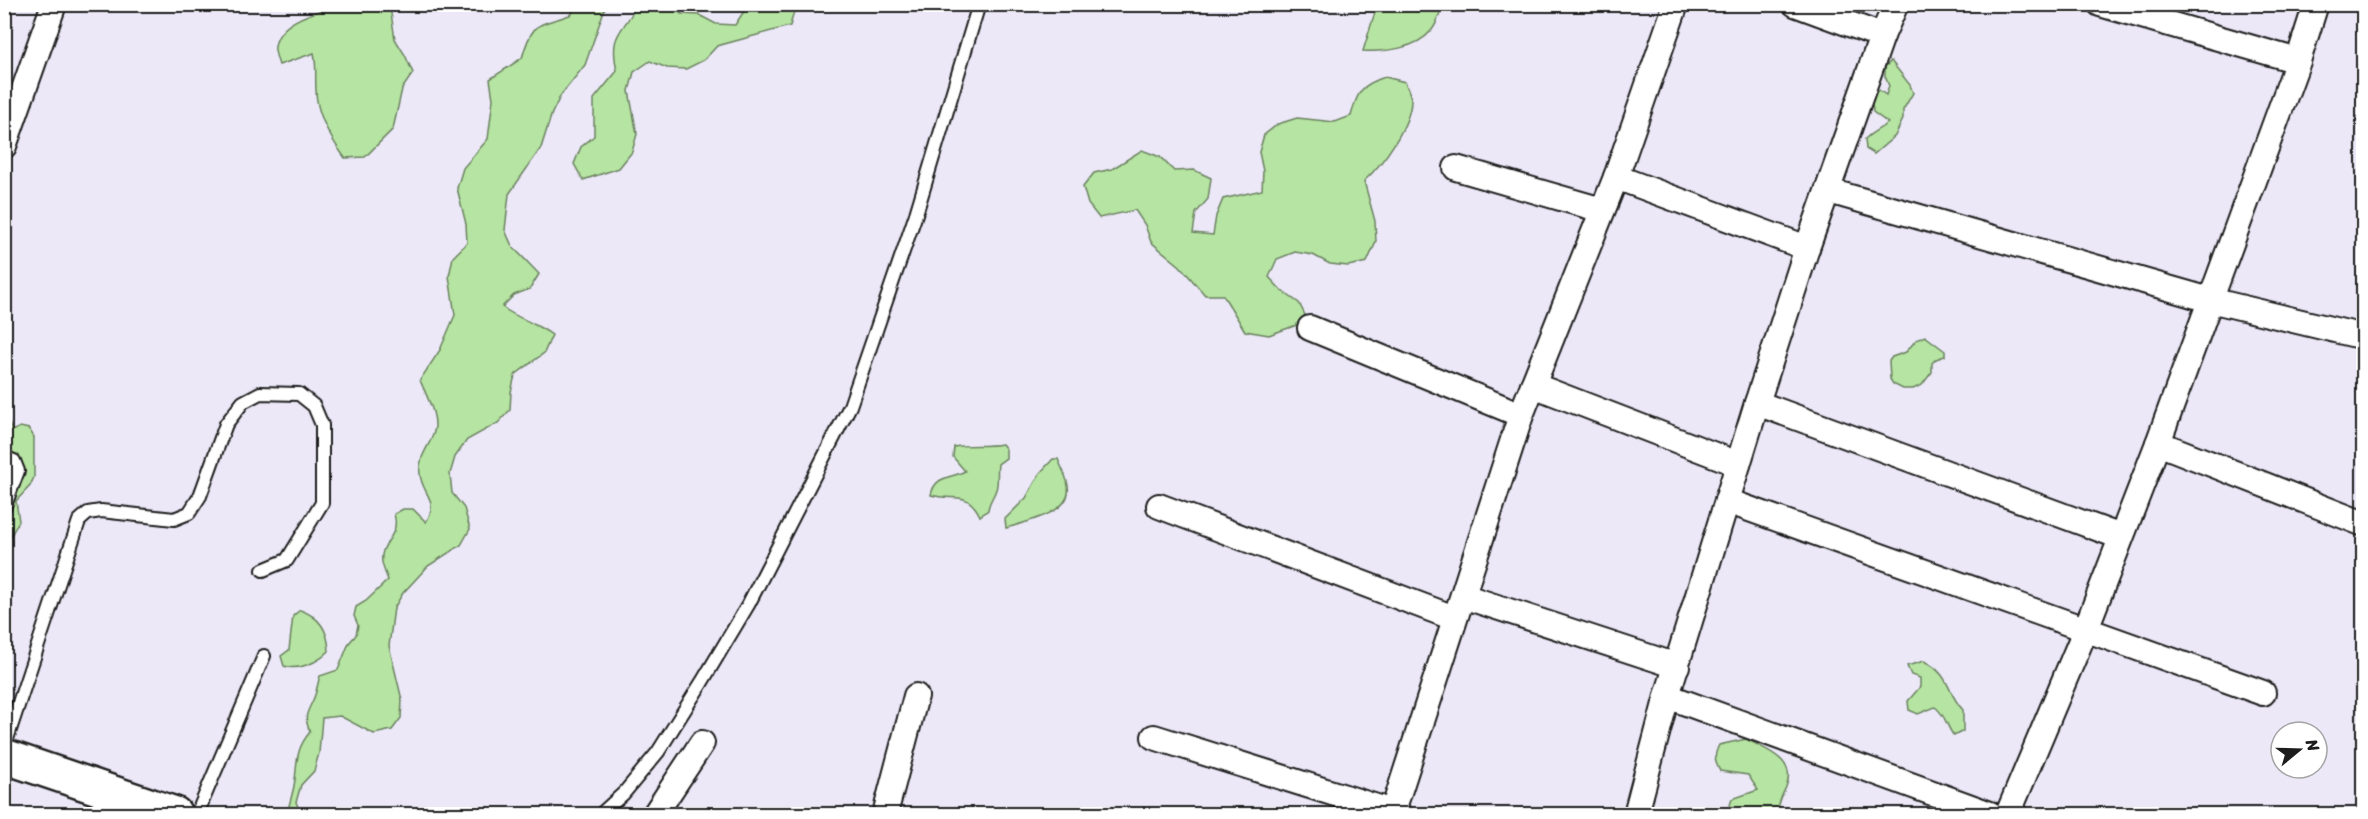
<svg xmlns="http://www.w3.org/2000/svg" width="2368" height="819" viewBox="0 0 2368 819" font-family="Sriracha,sans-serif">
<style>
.green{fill:#b6e4a2;stroke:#69805f;stroke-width:1.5}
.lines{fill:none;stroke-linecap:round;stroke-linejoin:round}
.service-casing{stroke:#1c1c1c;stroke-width:16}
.minor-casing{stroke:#1c1c1c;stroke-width:28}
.secondary-casing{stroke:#1c1c1c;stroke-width:38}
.service{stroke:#fff;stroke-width:12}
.minor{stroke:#fff;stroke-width:24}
.secondary{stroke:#fff;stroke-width:33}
</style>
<rect width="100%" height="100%" fill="#ece8f8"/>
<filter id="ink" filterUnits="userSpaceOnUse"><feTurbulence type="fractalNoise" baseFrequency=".0167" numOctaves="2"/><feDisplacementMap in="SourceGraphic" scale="12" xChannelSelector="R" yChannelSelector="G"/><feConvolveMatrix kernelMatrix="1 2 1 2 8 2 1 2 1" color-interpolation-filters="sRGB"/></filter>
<g filter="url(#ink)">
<g class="green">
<path d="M 340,4 L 383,5 L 390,7 L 395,39 L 405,55 L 413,73 L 402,89 L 393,129 L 365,157 L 345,158 C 331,139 316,114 316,90 C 315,75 317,69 314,53 L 279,65 C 277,59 274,51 275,46 C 280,19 318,12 340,4 Z"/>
<path d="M 574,5 L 606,5 L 585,65 L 561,95 L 552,113 L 541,148 L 509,194 L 505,230 L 512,246 L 539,274 L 530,289 L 514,295 L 502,307 C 518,319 536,323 552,335 L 544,353 L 515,375 L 511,392 L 510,410 L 498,423 L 467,440 L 455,457 L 450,474 L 452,493 L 464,508 L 470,529 L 461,545 L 428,566 L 403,593 L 394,608 L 389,646 L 402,700 L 401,718 L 392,730 L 374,734 L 340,716 L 322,718 L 319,753 L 314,771 L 301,785 L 296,802 L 301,814 L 287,814 C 289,805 292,796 294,786 C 298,764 294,751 310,732 C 302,713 309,712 315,695 C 317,689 318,682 320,676 L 338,670 L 349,643 L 356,635 L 358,625 L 354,616 L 356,607 L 366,601 L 388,580 C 386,575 383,568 382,562 C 379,542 401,537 394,514 L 403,509 L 413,509 L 426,522 C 440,499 422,495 420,474 C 417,454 436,440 435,425 C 435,410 425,393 420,380 L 440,350 L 455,315 L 449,276 L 453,257 L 467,243 L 466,224 L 457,188 L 463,168 L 488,139 L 493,99 L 490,79 L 522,58 C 533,19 538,27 572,14 Z"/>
<path d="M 637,5 L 678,5 L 681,14 L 699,15 L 716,24 L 735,25 L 748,5 L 788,5 L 795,8 L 790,26 L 717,46 L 704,60 L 686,69 L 667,68 L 650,61 L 634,72 L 629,91 L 637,134 L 632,152 L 619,168 L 583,180 L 574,164 L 581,147 L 594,136 L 594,99 L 617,71 C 609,33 621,35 637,5 Z"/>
<path d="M 1381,5 L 1381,4 L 1443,5 C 1440,13 1437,25 1431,31 C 1416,49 1385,52 1363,51 L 1375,12 Z"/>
<path d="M 1891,61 L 1910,85 L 1913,93 L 1903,110 L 1903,119 L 1895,136 L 1874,154 L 1866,149 L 1865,139 C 1872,132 1880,129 1888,123 L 1873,112 L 1871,94 L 1879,90 L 1886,95 L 1889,86 L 1885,76 L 1885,67 Z"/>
<path d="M 1385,77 L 1405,82 C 1407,87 1411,94 1411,100 C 1411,125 1382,165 1364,181 L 1375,221 L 1376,242 L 1367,262 L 1348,266 L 1330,264 L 1313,255 L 1295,252 L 1277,259 L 1269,277 L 1282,291 L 1299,303 L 1308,321 L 1269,335 L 1245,331 L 1223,295 L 1205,295 L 1180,266 L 1151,242 L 1145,225 L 1135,210 L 1099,218 L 1088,204 L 1083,187 L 1094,173 L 1112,169 L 1142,150 L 1160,157 L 1174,171 L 1194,170 L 1211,178 L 1208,199 L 1196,213 L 1193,233 L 1213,235 L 1216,216 L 1223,199 L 1262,190 L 1263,171 L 1259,152 L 1264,135 L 1278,124 L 1297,118 L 1335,122 L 1351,116 C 1357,92 1361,85 1385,77 Z"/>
<path d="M 1925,336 L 1945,351 L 1945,356 L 1936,359 L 1932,363 L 1932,372 L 1922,385 L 1913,389 L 1903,389 L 1893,384 L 1890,379 L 1889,361 L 1892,357 L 1906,352 L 1916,340 Z"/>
<path d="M 5,413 L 12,431 L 20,427 L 29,429 L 34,437 L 34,477 L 30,486 L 16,501 L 19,521 L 5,546 Z"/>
<path d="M 1002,444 L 1006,449 L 1006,458 L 998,464 C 997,471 998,478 997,485 C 996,495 989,500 988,510 L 980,516 C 967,489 954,502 931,495 C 935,475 950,479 965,471 L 953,457 L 954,447 C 969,444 985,447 1002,444 Z"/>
<path d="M 1053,459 L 1058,459 C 1061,467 1067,477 1068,486 C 1073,513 1026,522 1006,528 L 1005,519 L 1026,498 L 1040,473 Z"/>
<path d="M 300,610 C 320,617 328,630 329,651 C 319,662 299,671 284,666 L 281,656 L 289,650 L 293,616 Z"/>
<path d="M 1924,661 C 1951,675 1946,692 1963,710 L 1963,731 L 1954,736 C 1946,726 1946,715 1935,707 L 1918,714 L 1909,710 L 1908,701 L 1920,687 L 1920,678 L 1911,675 L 1907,666 Z"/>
<path d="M 1746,739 C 1765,749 1798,760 1786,787 C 1782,796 1777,805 1779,814 L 1740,814 L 1729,808 L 1732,799 L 1758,790 L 1748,775 L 1720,771 C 1714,761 1714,755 1719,745 Z"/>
</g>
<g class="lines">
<g class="service-casing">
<g id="service">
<path d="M 4,457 L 14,461 L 18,471 L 4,508"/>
<path d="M 4,748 L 79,521 L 88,513 L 101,511 L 174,519 L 189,513 L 200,496 L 226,424 L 243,402 L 260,393 L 299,394 L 314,406 L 322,425 L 322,503 L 287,560 L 263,570"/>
<path d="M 197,814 L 264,656"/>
<path d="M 601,814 L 624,793 L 658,752 L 702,682 L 748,605 L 850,406 L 916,214 L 979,4"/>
</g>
</g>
<g class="minor-casing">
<g id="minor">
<path d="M 1795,4 L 1882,36"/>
<path d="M 2100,4 L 2298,61"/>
<path d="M 4,146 L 54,4"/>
<path d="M 1456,168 L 1602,210"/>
<path d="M 1616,177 L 1807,248"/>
<path d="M 1829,191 L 2210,300 L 2364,337"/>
<path d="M 1310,328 L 1521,415"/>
<path d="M 1533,385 L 1738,464"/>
<path d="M 1757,403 L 2121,537"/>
<path d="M 2158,443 L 2364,524"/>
<path d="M 1727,501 L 2263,693"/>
<path d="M 1159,506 L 1454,618"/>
<path d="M 1463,596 L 1677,666"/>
<path d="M 1667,696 L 1990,814"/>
<path d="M 1154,737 L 1399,814"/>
<path d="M 655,814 L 702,743"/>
<path d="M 885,814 L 916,696"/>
<path d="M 1392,814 L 1521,415 L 1616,177 L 1676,4"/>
<path d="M 1636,814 L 1667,696 L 1757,403 L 1807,248 L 1882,36 L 1896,4"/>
<path d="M 2008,814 L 2085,631 L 2158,443 L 2298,61 L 2316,4"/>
</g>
</g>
<g class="secondary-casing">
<path id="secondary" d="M 4,756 L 175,814"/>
</g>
<use href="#service" class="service"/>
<use href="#minor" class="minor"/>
<use href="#secondary" class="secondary"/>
</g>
</g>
<rect width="2368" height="819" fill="none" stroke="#fff" stroke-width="24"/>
<rect x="12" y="12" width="2344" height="795" fill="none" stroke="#1c1c1c" stroke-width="2" filter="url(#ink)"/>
<g transform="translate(2299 750) rotate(71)"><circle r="28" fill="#ffffff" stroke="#a4a4a4" stroke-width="1.5"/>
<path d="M0-4.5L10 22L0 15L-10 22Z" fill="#1c1c1c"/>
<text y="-9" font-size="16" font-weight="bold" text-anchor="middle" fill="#1c1c1c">N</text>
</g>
</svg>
